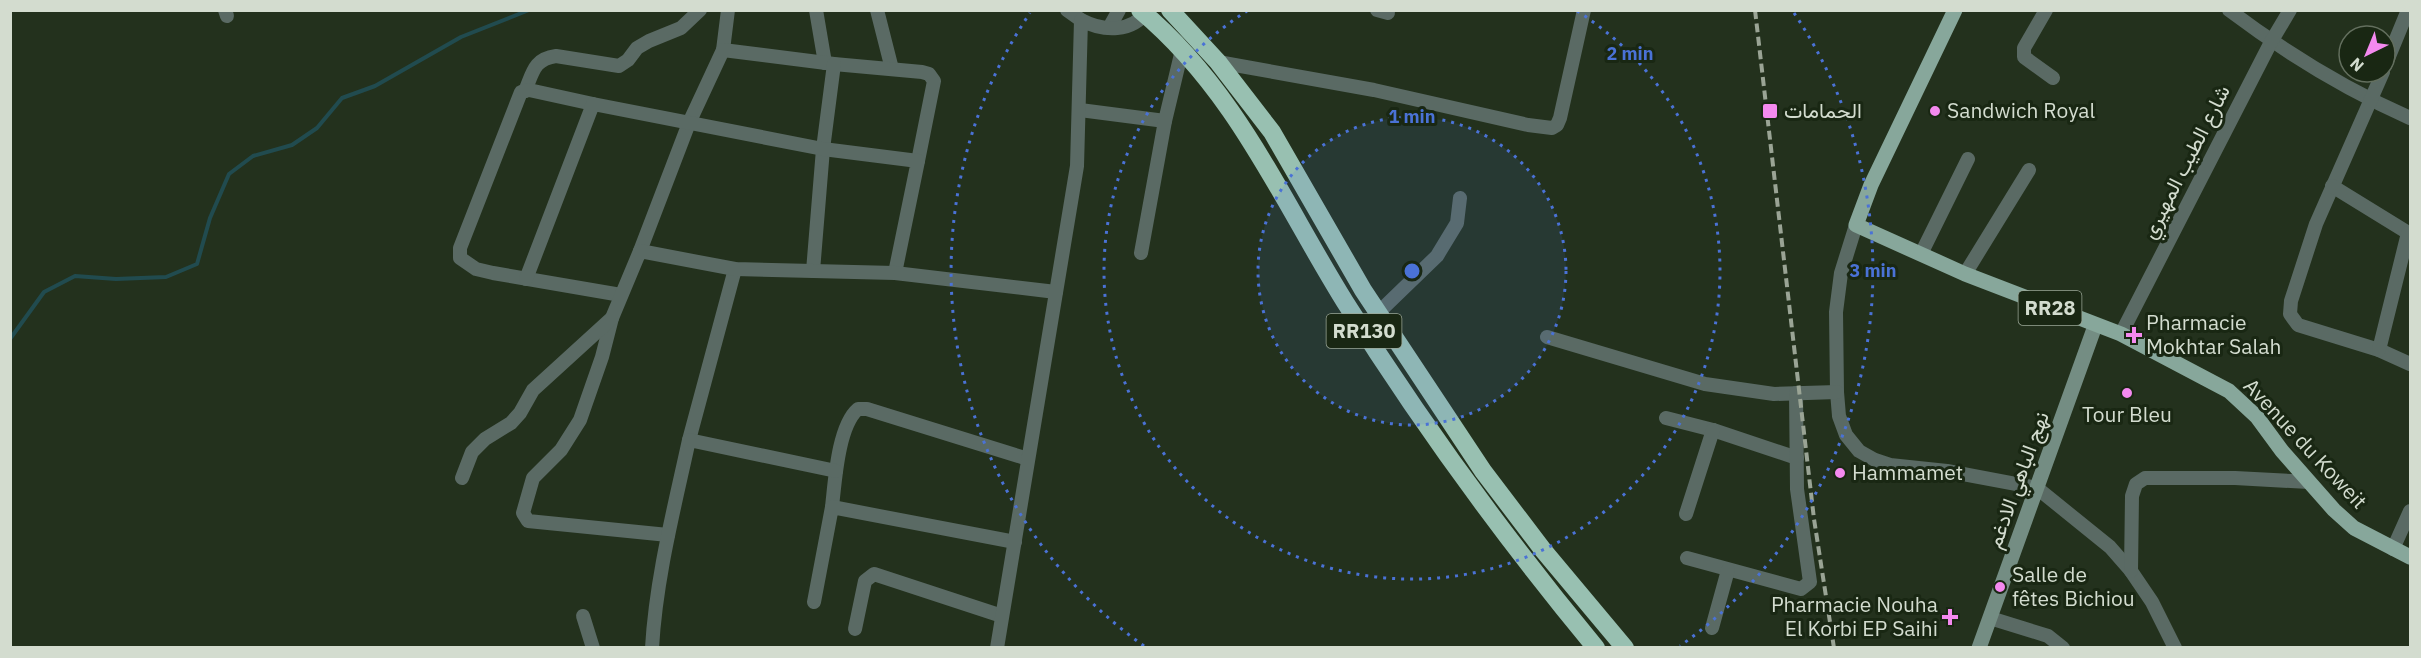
<svg xmlns="http://www.w3.org/2000/svg" width="2421" height="658" viewBox="0 0 2421 658" font-family="'IBM Plex Sans',Vazirmatn,sans-serif">
<style>
.lines{fill:none;stroke-linecap:round;stroke-linejoin:round}
.stream{stroke:#214b4f;stroke-width:4}
.street{stroke:#5a6a64;stroke-width:14}
.secondary{stroke:#748d83;stroke-width:15}
.primary{stroke:#87a79b;stroke-width:15}
.highway{stroke:#98c0b1;stroke-width:18}
.rail{stroke:#9aa495;stroke-width:4;stroke-dasharray:9 4.5;stroke-linecap:butt}
.ring{fill:none;stroke:#4a72d6;stroke-width:3;stroke-dasharray:3 6}
.poi-dot{fill:#f489ef;stroke:#192713;stroke-width:2}
.labels{text-anchor:middle;stroke-width:6;stroke-linejoin:round;paint-order:stroke}
.shield{fill:#192713;stroke:#9ba697;stroke-width:1.5}
.shield-label{font-size:20px;font-weight:bold;fill:#d3dccf}
.poi-label{font-size:21px;fill:#d3dccf;stroke:#192713;text-anchor:start}
.street-label{font-size:21px;fill:#d3dccf;stroke:#192713}
.centre{fill:#4a72d6;stroke:#192713;stroke-width:3}
.ring-label{font-size:18px;text-anchor:middle;font-weight:bold;fill:#4a72d6;stroke:#192713;stroke-width:6;stroke-linejoin:round;paint-order:stroke}
</style>
<rect width="100%" height="100%" fill="#23311d"/>
<g class="lines">
<path class="stream" d="M 10,339 L 44,292 L 75,276 L 116,279 L 166,277 L 197,264 L 210,218 L 229,174 L 253,156 L 292,145 L 317,128 L 342,98 L 375,86 L 461,37 L 529,10"/>
<g class="street">
<path d="M 225,10 L 227,16"/>
<path d="M 816,10 L 825,63"/>
<path d="M 877,10 L 892,69"/>
<path d="M 1067,10 L 1081,20"/>
<path d="M 1377,10 L 1388,13"/>
<path d="M 2046,10 L 2024,48 L 2024,57 L 2053,78"/>
<path d="M 2229,10 C 2286,53 2345,89 2410,118"/>
<path d="M 1109,28 L 1119,10"/>
<path d="M 723,50 L 728,10"/>
<path d="M 1218,62 L 1374,90 L 1528,125 L 1552,128 L 1557,125 L 1560,118 L 1584,10"/>
<path d="M 2385,66 L 2408,10"/>
<path d="M 2383,72 L 2316,224 L 2291,301 L 2290,314 L 2298,325 L 2379,350 L 2410,364"/>
<path d="M 525,91 C 533,72 534,59 556,56 L 619,66 L 628,60 L 637,48 L 649,41 L 681,28 L 700,10"/>
<path d="M 593,104 L 529,90 L 521,92 L 460,248 L 460,258 L 476,269 L 493,273 L 621,295"/>
<path d="M 1080,110 L 1165,121"/>
<path d="M 2332,186 L 2410,234"/>
<path d="M 1856,225 L 1841,273 L 1836,312 L 1837,392 L 1839,416 L 1846,435 L 1859,451 L 1875,460 L 1890,465 L 1947,471 L 2037,488 L 2110,547 L 2131,571 L 2152,602 L 2175,648"/>
<path d="M 640,251 L 689,123 L 723,50 L 834,64 L 922,72 L 929,74 L 934,81 L 918,161"/>
<path d="M 1141,253 L 1165,121 L 1182,50"/>
<path d="M 1921,254 L 1968,159"/>
<path d="M 813,271 L 823,149 L 834,64"/>
<path d="M 1965,274 L 2029,170"/>
<path d="M 526,279 L 593,104 L 823,149 L 918,161 L 895,273"/>
<path d="M 1378,313 L 1437,256 L 1457,223 L 1460,198"/>
<path d="M 612,318 L 602,357 L 580,420 L 561,450 L 533,478 L 523,513 L 528,521 L 668,535"/>
<path d="M 2121,334 L 2271,42 L 2290,10"/>
<path d="M 1547,337 L 1705,384 L 1774,394 L 1837,392"/>
<path d="M 2379,350 L 2408,233"/>
<path d="M 1666,418 L 1713,430 L 1797,458"/>
<path d="M 689,440 L 735,269"/>
<path d="M 462,478 L 472,452 L 485,439 L 511,423 L 520,413 L 533,390 L 612,318 L 640,251 L 735,269 L 895,273 L 1056,292"/>
<path d="M 832,507 C 835,481 838,426 858,409 L 867,409 L 1028,459"/>
<path d="M 1686,514 L 1713,430"/>
<path d="M 2393,549 L 2410,511"/>
<path d="M 1687,558 L 1801,589 L 1810,582 L 1797,489 L 1796,393"/>
<path d="M 2131,571 L 2132,496 L 2136,484 L 2145,478 L 2235,478 L 2309,482"/>
<path d="M 814,602 L 832,507 L 1015,542"/>
<path d="M 583,616 L 593,648"/>
<path d="M 1990,618 L 2048,636 L 2063,648"/>
<path d="M 1712,628 L 1728,570"/>
<path d="M 855,629 L 865,581 L 874,574 L 1002,616"/>
<path d="M 652,648 C 656,578 674,509 689,440 L 836,471"/>
<path d="M 997,648 L 1077,166 L 1081,20 C 1104,32 1132,33 1148,10"/>
</g>
<path class="secondary" d="M 1979,648 L 2095,326"/>
<path class="primary" d="M 1955,10 L 1871,185 L 1856,225 L 1965,274 L 2121,334 L 2229,391 L 2257,417 L 2282,451 L 2334,510 L 2354,528 L 2410,557"/>
<g class="highway">
<path d="M 1140,10 C 1236,90 1281,199 1345,302 C 1421,423 1505,538 1596,648"/>
<path d="M 1170,10 L 1218,62 L 1272,132 L 1363,290 L 1483,471 L 1543,550 L 1625,648"/>
</g>
<path class="rail" d="M 1755,10 L 1814,519 L 1834,648"/>
</g>
<circle cx="1412" cy="271" r="154" fill="#4a72d6" fill-opacity=".12"/>
<g class="ring">
<circle cx="1412" cy="271" r="154"/>
<path d="M1577 11A308 308 0 1 1 1247 11"/>
<path d="M1144 646A461 461 0 0 1 1030 13M1794 13A461 461 0 0 1 1680 646"/>
</g>
<g class="poi-dot">
<rect x="1762" y="103" width="16" height="16" rx="3"/>
<circle cx="1935" cy="111" r="6"/>
<path d="M2131 326h6v6h6v6h-6v6h-6v-6h-6v-6h6z"/>
<circle cx="2127" cy="393" r="6"/>
<circle cx="1840" cy="473" r="6"/>
<circle cx="2000" cy="587" r="6"/>
<path d="M1947 608h6v6h6v6h-6v6h-6v-6h-6v-6h6z"/>
</g>
<g class="labels">
<g class="shield">
<rect x="2018.5" y="291" width="63" height="34" rx="4.5"/>
<rect x="1326.5" y="314" width="75" height="34" rx="4.5"/>
</g>
<g class="shield-label">
<text x="2050" y="315">RR28</text>
<text x="1364" y="338">RR130</text>
</g>
<g class="poi-label">
<text x="1784" y="118">الحمامات</text>
<text x="1947" y="118">Sandwich Royal</text>
<text x="2146" y="330">Pharmacie<tspan x="2146" dy="24">Mokhtar Salah</tspan></text>
<text x="2127" y="422" text-anchor="middle">Tour Bleu</text>
<text x="1852" y="480">Hammamet</text>
<text x="2012" y="582">Salle de<tspan x="2012" dy="24">fêtes Bichiou</tspan></text>
<text x="1938" y="612" text-anchor="end">Pharmacie Nouha<tspan x="1938" dy="24">El Korbi EP Saihi</tspan></text>
</g>
<g class="street-label">
<text transform="translate(2186 162) rotate(-63)" y="7">شارع الطيب المهيري</text>
<text transform="translate(2305 444) rotate(47)" y="7">Avenue du Koweit</text>
<text transform="translate(2018 480) rotate(-70)" y="7">نهج الباهي الادغم</text>
</g>
</g>
<circle cx="1412" cy="271" r="9" class="centre"/>
<g class="ring-label">
<text x="1630" y="60">2 min</text>
<text x="1412" y="123">1 min</text>
<text x="1873" y="277">3 min</text>
</g>
<rect width="2421" height="658" fill="none" stroke="#d3dccf" stroke-width="24"/>
<g transform="translate(2367 54) rotate(223)"><circle r="28" fill="#192713" stroke="#636f5e" stroke-width="1.5"/>
<path d="M0-4.5L10 22L0 15L-10 22Z" fill="#f489ef"/>
<text y="-9" font-size="16" font-weight="bold" text-anchor="middle" fill="#d3dccf">N</text>
</g>
</svg>
